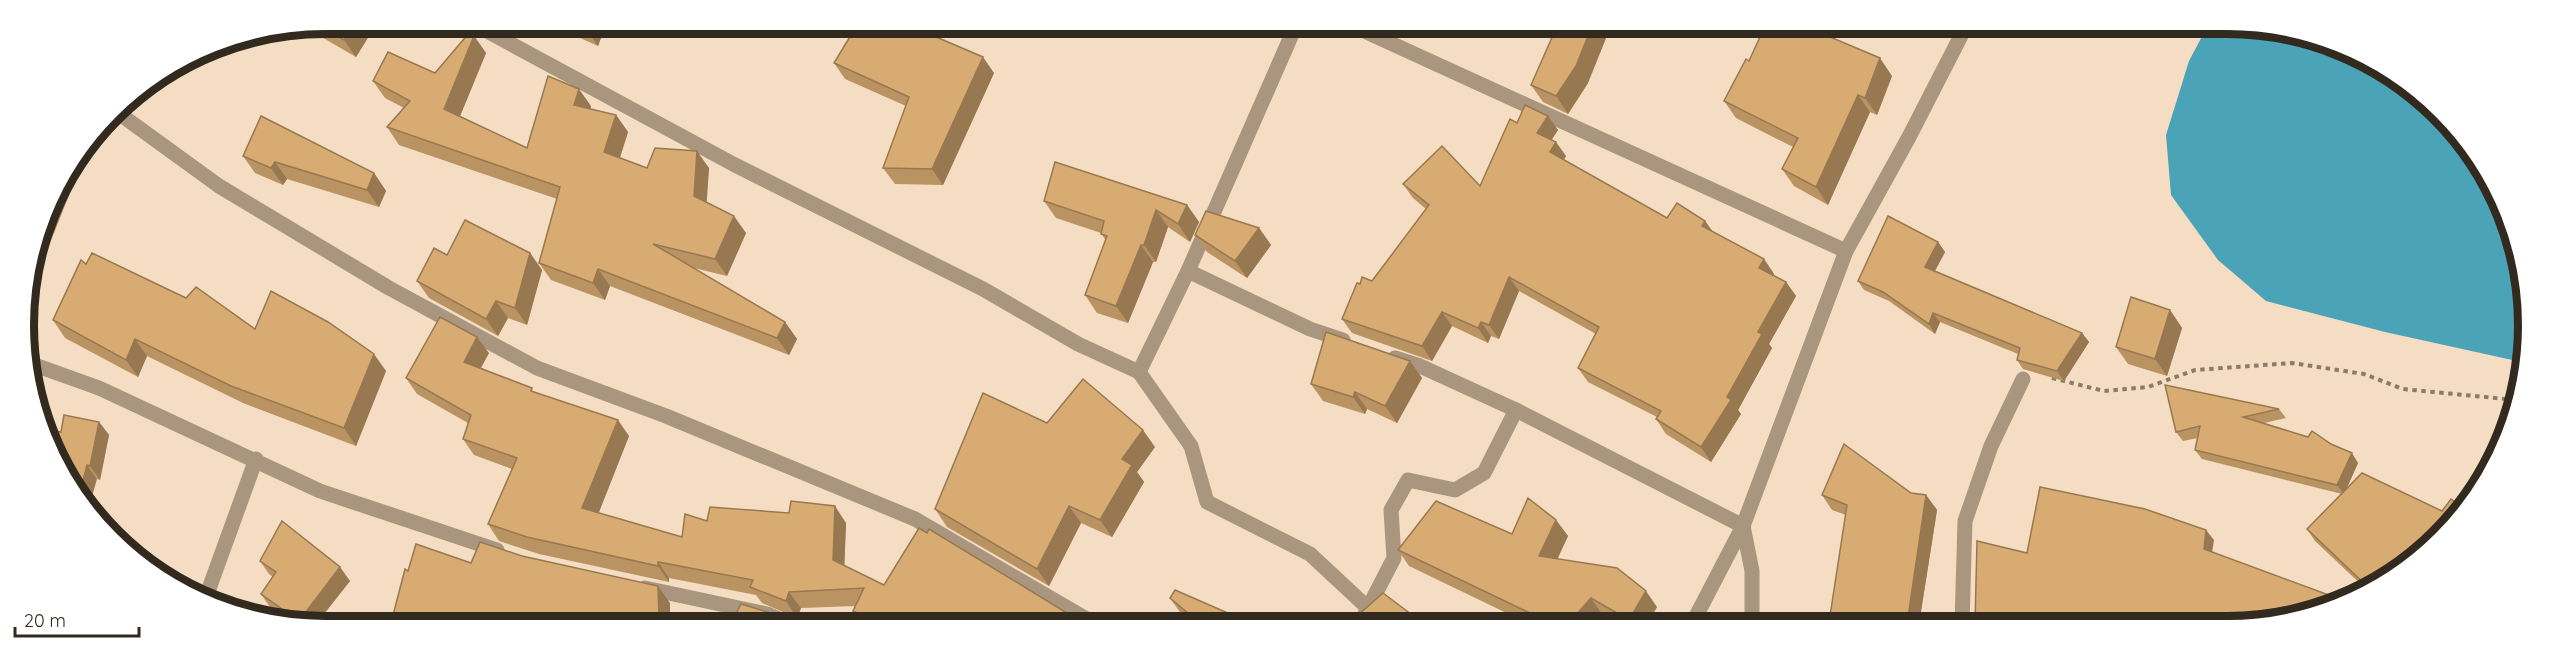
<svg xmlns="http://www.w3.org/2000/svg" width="2553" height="651" viewBox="0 0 2553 651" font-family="Quicksand,sans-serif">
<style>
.water{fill:#4ba3b8}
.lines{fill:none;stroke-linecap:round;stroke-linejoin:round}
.path{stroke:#8b7c6a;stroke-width:4;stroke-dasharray:4.5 4.5;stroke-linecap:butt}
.minor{stroke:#aa967f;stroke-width:15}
.wall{fill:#ba9363}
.shaded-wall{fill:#977850}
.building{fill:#d8ab73;stroke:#977850;stroke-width:1.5}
.rim{fill:none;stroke:#322a1f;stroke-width:8}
</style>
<rect width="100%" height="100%" fill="#f4ddc3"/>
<path class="water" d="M 2207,27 L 2267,27 L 2379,65 L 2467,142 L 2519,248 L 2526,363 L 2385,332 L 2266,301 L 2218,260 L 2171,195 L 2166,135 L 2189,61 Z"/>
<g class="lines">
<g class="path">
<path d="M 2052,378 L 2104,391 L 2148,387 L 2195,370 L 2292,363 L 2364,374 L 2403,389 L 2516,400"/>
<path d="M 2509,399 L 2512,412"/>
</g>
<g class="minor">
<path d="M 474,24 L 735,165 L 983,289 L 1078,344 L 1139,372 L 1191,446 L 1207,502 L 1310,554 L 1368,608"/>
<path d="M 1164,25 L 1166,25"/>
<path d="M 1351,25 L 1846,251"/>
<path d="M 117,112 L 219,186 L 389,288 L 537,368 L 666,416 L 915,519 L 1095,624"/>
<path d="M 1188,271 L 1310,329 L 1343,340"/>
<path d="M 1395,358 L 1420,366 L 1516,410 L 1743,526"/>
<path d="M 32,364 L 99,388 L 320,491 L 497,550"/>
<path d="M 1139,372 L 1188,271 L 1296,25"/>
<path d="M 1743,526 L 1752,571 L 1752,624"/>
<path d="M 645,588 L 767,614 L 790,624"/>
<path d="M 206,597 L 256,459"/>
<path d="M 1364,616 L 1394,558 L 1391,510 L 1408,480 L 1455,490 L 1484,473 L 1516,410"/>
<path d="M 1692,624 L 1743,526 L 1846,251 L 1909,137 L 1966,26"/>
<path d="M 1962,624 L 1965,521 L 1991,446 L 2023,379"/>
</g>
</g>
<g class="wall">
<path d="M 326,24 L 361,24 L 369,36 L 356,57 L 306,28 Z"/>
<path d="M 549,24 L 606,24 L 598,46 Z"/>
<path d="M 857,25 L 932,25 L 929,34 L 994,73 L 943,185 L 895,184 L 883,168 L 906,106 L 845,79 L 834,63 Z"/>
<path d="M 1822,26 L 1820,33 L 1892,76 L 1877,115 L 1870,112 L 1828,205 L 1794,186 L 1782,169 L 1793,147 L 1736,118 L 1724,101 L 1749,61 Z"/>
<path d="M 474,36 L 486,53 L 460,116 L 527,148 L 591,106 L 590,109 L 616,115 L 628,132 L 620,158 L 647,168 L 709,168 L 706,202 L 746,233 L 727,276 L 694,268 L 785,322 L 797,339 L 789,355 L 610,286 L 605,300 L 551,280 L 539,263 L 557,199 L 399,145 L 387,127 L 404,108 L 385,98 L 373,81 L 435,73 Z"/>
<path d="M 1588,83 L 1568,114 L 1543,102 L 1531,85 Z"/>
<path d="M 1517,123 L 1558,130 L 1551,140 L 1566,156 L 1564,160 L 1667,218 L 1705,221 L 1713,232 L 1764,259 L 1774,274 L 1773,275 L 1786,282 L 1796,296 L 1769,344 L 1772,348 L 1738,410 L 1741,414 L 1711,462 L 1666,434 L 1656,419 L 1657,417 L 1588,382 L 1578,368 L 1596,334 L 1519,291 L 1499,339 L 1491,336 L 1488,343 L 1452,326 L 1432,361 L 1352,333 L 1342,319 L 1360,284 L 1372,281 L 1426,209 L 1413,198 L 1403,184 L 1480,186 Z"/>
<path d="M 243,156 L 374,173 L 386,191 L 379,207 L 287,179 L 283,185 L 255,173 Z"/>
<path d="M 1044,201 L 1187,205 L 1199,222 L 1190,242 L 1168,227 L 1156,262 L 1153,262 L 1128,323 L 1097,313 L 1085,295 L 1106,241 L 1101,233 L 1056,218 Z"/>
<path d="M 1259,228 L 1271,245 L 1247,278 L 1207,252 L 1195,235 Z"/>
<path d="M 1938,242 L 1945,252 L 1935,271 L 2082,333 L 2089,342 L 2064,381 L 2023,369 L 2017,360 L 2018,354 L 1940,322 L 1935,334 L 1889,301 L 1864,290 L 1858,281 Z"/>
<path d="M 530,253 L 542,270 L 527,325 L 508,318 L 498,336 L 429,298 L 417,281 L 447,255 Z"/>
<path d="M 86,264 L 186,298 L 255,329 L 386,371 L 356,446 L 243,403 L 147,356 L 138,377 L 65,338 L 53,320 Z"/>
<path d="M 2170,310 L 2182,328 L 2167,376 L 2128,364 L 2116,347 Z"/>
<path d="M 489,353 L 481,368 L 535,392 L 629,436 L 598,513 L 682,537 L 707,521 L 846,523 L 844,566 L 884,585 L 927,533 L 1075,624 L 863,624 L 853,611 L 855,606 L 801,608 L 797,618 L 762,603 L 756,595 L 669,578 L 669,582 L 539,554 L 499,541 L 488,524 L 512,469 L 474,455 L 463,439 L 468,423 L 417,394 L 406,378 Z"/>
<path d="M 1410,361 L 1422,378 L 1397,423 L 1367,409 L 1365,414 L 1323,401 L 1311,384 Z"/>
<path d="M 2279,409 L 2286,418 L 2264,423 L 2358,463 L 2346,490 L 2440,539 L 2368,591 L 2315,541 L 2307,529 L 2342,494 L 2202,459 L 2195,450 L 2198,438 L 2183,441 L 2176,432 Z"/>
<path d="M 99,422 L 109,435 L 100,480 L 97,479 L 61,432 Z"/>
<path d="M 1047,423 L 1155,447 L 1137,472 L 1144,482 L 1112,537 L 1081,523 L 1049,586 L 947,527 L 935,509 Z"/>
<path d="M 1911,493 L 1926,495 L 1937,510 L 1919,624 L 1836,624 L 1830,616 L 1846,515 L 1832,510 L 1822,495 Z"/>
<path d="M 1556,520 L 1568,536 L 1557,559 L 1657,607 L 1647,624 L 1620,624 L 1602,614 L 1594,624 L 1517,624 L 1521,620 L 1409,566 L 1398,550 L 1512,534 Z"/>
<path d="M 260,561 L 350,581 L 316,624 L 295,624 L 270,607 L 261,594 L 273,577 L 269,574 Z"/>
<path d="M 1170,598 L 1253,624 L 1193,624 L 1182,615 Z"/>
</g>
<g class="shaded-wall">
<path d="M 354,24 L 361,24 L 369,36 L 356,57 L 344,40 Z"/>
<path d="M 588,24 L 606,24 L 598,46 L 586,29 Z"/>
<path d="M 916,25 L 932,25 L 926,44 L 915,28 Z"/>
<path d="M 1592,26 L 1611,26 L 1588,83 L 1568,114 L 1556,96 Z"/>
<path d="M 1804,26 L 1822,26 L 1816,43 Z"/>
<path d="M 474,36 L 486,53 L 456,126 L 444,109 Z"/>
<path d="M 983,57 L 994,73 L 943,185 L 932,169 Z"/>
<path d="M 1880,58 L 1892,76 L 1877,115 L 1865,98 Z"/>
<path d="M 579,89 L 591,106 L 586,122 L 574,105 Z"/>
<path d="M 1858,95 L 1870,112 L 1828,205 L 1816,187 Z"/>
<path d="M 616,115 L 628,132 L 616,169 L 604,152 Z"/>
<path d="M 1548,116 L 1558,130 L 1547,147 L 1537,133 Z"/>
<path d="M 1556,142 L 1566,156 L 1560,166 L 1550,152 Z"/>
<path d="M 697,151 L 709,168 L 706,213 L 694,196 Z"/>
<path d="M 275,162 L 287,179 L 283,185 L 271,168 Z"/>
<path d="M 73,169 L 77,175 L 42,263 L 38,257 L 55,192 Z"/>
<path d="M 374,173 L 386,191 L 379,207 L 367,190 Z"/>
<path d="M 1187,205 L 1199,222 L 1190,242 L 1178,224 Z"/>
<path d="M 1156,210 L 1168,227 L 1156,262 L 1144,245 Z"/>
<path d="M 734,216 L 746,233 L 727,276 L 715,259 Z"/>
<path d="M 1705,221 L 1715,235 L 1702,226 Z"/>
<path d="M 1259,228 L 1271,245 L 1247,278 L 1235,261 Z"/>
<path d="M 1938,242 L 1945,252 L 1932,276 L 1925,267 Z"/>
<path d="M 1141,245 L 1153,262 L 1128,323 L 1116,306 Z"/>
<path d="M 530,253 L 542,270 L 527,325 L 515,308 Z"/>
<path d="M 1764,259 L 1774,274 L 1769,282 L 1759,268 Z"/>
<path d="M 598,269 L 610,286 L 605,300 L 593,283 Z"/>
<path d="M 1509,277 L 1519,291 L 1499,339 L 1489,325 Z"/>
<path d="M 1786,282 L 1796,296 L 1769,344 L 1772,348 L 1738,410 L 1741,414 L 1711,462 L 1701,447 L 1727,397 L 1758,332 Z"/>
<path d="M 496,301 L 508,318 L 498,336 L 486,319 Z"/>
<path d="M 2170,310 L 2182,328 L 2167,376 L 2155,359 Z"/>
<path d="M 1442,312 L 1452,326 L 1432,361 L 1422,346 Z"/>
<path d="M 1933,313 L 1940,322 L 1935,334 L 1929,324 Z"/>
<path d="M 785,322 L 797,339 L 789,355 L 777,338 Z"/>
<path d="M 1481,322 L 1491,336 L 1488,343 L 1478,328 Z"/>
<path d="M 2082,333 L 2089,342 L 2064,381 L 2057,371 Z"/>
<path d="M 477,337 L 489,353 L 475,378 L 464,362 Z"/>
<path d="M 135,339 L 147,356 L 138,377 L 126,360 Z"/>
<path d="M 374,354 L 386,371 L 356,446 L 344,428 Z"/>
<path d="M 1410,361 L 1422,378 L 1397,423 L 1385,406 Z"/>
<path d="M 1355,392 L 1367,409 L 1365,414 L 1353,397 Z"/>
<path d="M 618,420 L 629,436 L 594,525 L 582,508 Z"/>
<path d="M 99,422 L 109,435 L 100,480 L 90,466 Z"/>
<path d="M 1143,430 L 1155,447 L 1137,472 L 1144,482 L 1112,537 L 1100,520 L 1122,459 Z"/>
<path d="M 2352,453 L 2358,463 L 2344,494 L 2337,485 Z"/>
<path d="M 87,465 L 97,479 L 88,510 L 79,495 Z"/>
<path d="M 1926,495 L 1937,510 L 1919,624 L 1907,624 Z"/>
<path d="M 835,506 L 846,523 L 844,576 L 833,560 Z"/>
<path d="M 1069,506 L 1081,523 L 1049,586 L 1037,569 Z"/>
<path d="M 1556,520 L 1568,536 L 1551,573 L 1539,556 Z"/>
<path d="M 2206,530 L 2214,540 L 2211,559 L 2204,549 Z"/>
<path d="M 658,562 L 669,578 L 669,582 L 658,566 Z"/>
<path d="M 340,567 L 350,581 L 316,624 L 302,624 L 299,621 Z"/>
<path d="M 658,586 L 670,603 L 670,624 L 661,624 L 659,620 Z"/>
<path d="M 1646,591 L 1657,607 L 1647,624 L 1632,624 L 1629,620 Z"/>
<path d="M 789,592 L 801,608 L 797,618 L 786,601 Z"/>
<path d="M 1591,598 L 1602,614 L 1594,624 L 1568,624 Z"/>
<path d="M 1067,613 L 1075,624 L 1061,624 Z"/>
<path d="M 900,614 L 907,624 L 894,624 Z"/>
<path d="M 780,616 L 786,624 L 777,624 Z"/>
</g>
<g class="building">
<path d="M 326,24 L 354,24 L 344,40 L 319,25 Z"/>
<path d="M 576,24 L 588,24 L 586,29 Z"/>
<path d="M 857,25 L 916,25 L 915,28 L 983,57 L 932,169 L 883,168 L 909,97 L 834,63 Z"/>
<path d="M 1557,26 L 1592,26 L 1576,66 L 1556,96 L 1531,85 Z"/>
<path d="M 1765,26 L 1804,26 L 1880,58 L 1865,98 L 1858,95 L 1816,187 L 1782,169 L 1798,138 L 1724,101 L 1746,59 L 1749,61 Z"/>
<path d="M 469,33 L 474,36 L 444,109 L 527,148 L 548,76 L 579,89 L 574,105 L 616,115 L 604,152 L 647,168 L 655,148 L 697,151 L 694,196 L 734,216 L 715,259 L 653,244 L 785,322 L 777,338 L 598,269 L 593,283 L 539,263 L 560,187 L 387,127 L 410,101 L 373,81 L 388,52 L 435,73 Z"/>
<path d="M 1525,105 L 1548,116 L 1537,133 L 1556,142 L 1550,152 L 1667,218 L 1677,203 L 1705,221 L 1702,226 L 1764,259 L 1759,268 L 1786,282 L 1758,332 L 1762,334 L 1727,397 L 1731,400 L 1701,447 L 1656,419 L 1661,411 L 1578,368 L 1599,327 L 1509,277 L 1489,325 L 1481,322 L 1478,328 L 1442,312 L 1422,346 L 1342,319 L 1357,283 L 1360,284 L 1362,277 L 1372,281 L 1429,205 L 1403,184 L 1442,146 L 1480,186 L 1510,119 L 1517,123 Z"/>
<path d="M 261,116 L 374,173 L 367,190 L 275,162 L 271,168 L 243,156 Z"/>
<path d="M 1055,162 L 1187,205 L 1178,224 L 1156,210 L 1144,245 L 1141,245 L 1116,306 L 1085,295 L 1107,236 L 1101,234 L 1104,221 L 1044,201 Z"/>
<path d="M 1206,211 L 1259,228 L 1235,261 L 1195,235 Z"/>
<path d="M 1888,216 L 1938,242 L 1925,267 L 2082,333 L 2057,371 L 2017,360 L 2020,348 L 1933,313 L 1929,324 L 1883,292 L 1858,281 Z"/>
<path d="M 465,220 L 530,253 L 515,308 L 496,301 L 486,319 L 417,281 L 434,248 L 447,255 Z"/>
<path d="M 92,253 L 186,298 L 196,287 L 255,329 L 271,291 L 328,322 L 374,354 L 344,428 L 231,386 L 135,339 L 126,360 L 53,320 L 81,260 L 86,264 Z"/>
<path d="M 2131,297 L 2170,310 L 2155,359 L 2116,347 Z"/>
<path d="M 440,317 L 477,337 L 464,362 L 532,388 L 531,391 L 618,420 L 582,508 L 682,537 L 685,514 L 707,521 L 710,507 L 789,513 L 791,501 L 835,506 L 833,560 L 884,585 L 919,528 L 927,533 L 929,529 L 1067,613 L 1061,624 L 912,624 L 900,614 L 894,624 L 881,624 L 853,611 L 864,588 L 789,592 L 786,601 L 750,587 L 753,580 L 658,562 L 658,566 L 527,537 L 488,524 L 517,458 L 463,439 L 471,415 L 406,378 Z"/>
<path d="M 1326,332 L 1410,361 L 1385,406 L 1355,392 L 1353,397 L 1311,384 Z"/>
<path d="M 1083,379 L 1143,430 L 1122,459 L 1132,465 L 1100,520 L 1069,506 L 1037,569 L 935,509 L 983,393 L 1047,423 Z"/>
<path d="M 2165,385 L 2279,409 L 2243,417 L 2308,437 L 2312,431 L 2331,444 L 2352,453 L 2337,485 L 2195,450 L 2200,426 L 2176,432 Z"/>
<path d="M 64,415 L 99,422 L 90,466 L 87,465 L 79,495 L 43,428 L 61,432 Z"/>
<path d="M 1844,444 L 1911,493 L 1926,495 L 1907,624 L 1883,624 L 1830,616 L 1847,505 L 1822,495 Z"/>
<path d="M 2362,473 L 2442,511 L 2451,499 L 2463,508 L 2440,539 L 2370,589 L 2307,529 Z"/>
<path d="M 2040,487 L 2145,509 L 2206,530 L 2204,549 L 2345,601 L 2267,624 L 1975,624 L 1977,541 L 2027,553 Z"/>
<path d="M 1528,498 L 1556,520 L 1539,556 L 1617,568 L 1646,591 L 1629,620 L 1591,598 L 1568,624 L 1517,624 L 1528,612 L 1398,550 L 1436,501 L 1512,534 Z"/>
<path d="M 282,521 L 340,567 L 299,621 L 261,594 L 276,572 L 260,561 Z"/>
<path d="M 480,542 L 522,556 L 658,586 L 659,620 L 668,624 L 399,624 L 391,623 L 405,569 L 408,571 L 416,544 L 471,563 Z"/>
<path d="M 1175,590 L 1253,624 L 1201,624 L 1170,598 Z"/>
<path d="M 1383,593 L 1424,624 L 1348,624 Z"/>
<path d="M 741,604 L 780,616 L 777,624 L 731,624 Z"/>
</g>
<path d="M0 0H2553V651H0ZM325 34H2227A291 291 0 0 1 2518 325V325A291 291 0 0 1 2227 616H325A291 291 0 0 1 34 325V325A291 291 0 0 1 325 34Z" fill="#fff" fill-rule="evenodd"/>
<path class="rim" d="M325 34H2227A291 291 0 0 1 2518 325V325A291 291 0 0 1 2227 616H325A291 291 0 0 1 34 325V325A291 291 0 0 1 325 34Z"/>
<path d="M15 627v9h124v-9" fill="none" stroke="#322a1f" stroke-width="3"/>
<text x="24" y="627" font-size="18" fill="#322a1f" stroke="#ffffff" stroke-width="4.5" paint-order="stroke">20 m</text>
</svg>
